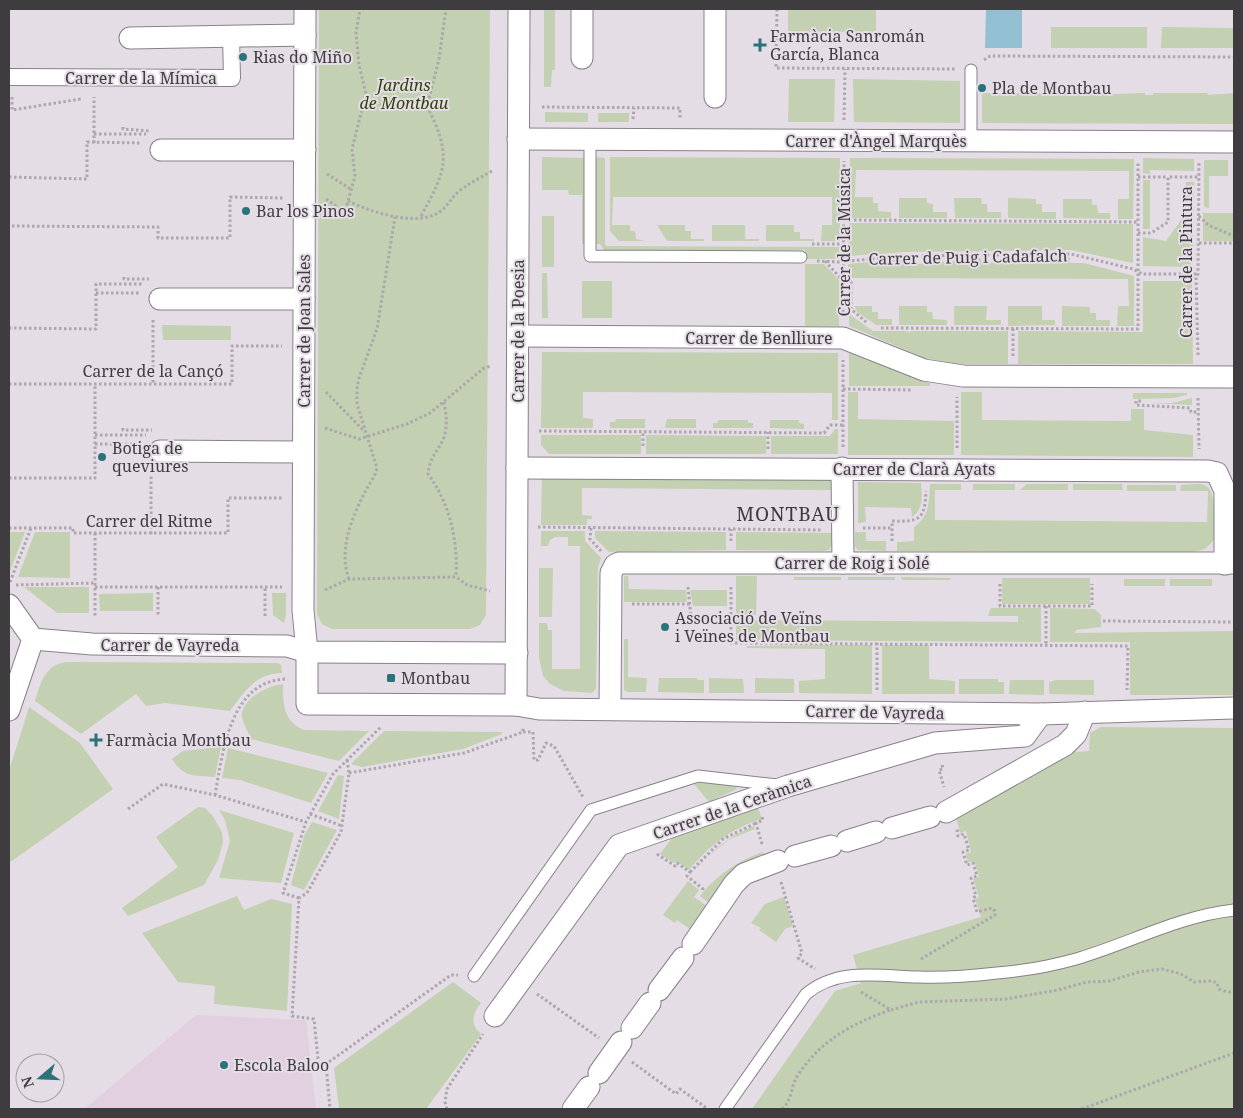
<svg xmlns="http://www.w3.org/2000/svg" width="1243" height="1118" viewBox="0 0 1243 1118" font-family="'Noto Serif',serif">
<style>
.education{fill:#e2d0e1}
.green{fill:#c3d0b1}
.water{fill:#93bfd2}
.lines{fill:none;stroke-linecap:round;stroke-linejoin:round}
.service-casing{stroke:#888089;stroke-width:13}
.pedestrian-casing{stroke:#888089;stroke-width:18}
.minor-casing{stroke:#888089;stroke-width:23}
.path{stroke:#ada6ad;stroke-width:3;stroke-dasharray:2.5 2.5;stroke-linecap:butt}
.service{stroke:#fff;stroke-width:11}
.pedestrian{stroke:#fff;stroke-width:16}
.minor{stroke:#fff;stroke-width:21}
.poi-dot{fill:#2a7479;stroke:#e5dde6;stroke-width:2}
.labels{text-anchor:middle;stroke-width:4;stroke-linejoin:round;paint-order:stroke}
.poi-label{font-size:16px;fill:#3f3c3f;stroke:#e5dde6;text-anchor:start}
.street-label{font-size:16px;fill:#3f3c3f;stroke:#e5dde6}
.park-label{font-size:16px;font-style:italic;fill:#2f4207;stroke:#e5dde6}
.quarter-label{font-size:19px;letter-spacing:1px;fill:#3e383f;stroke:#e5dde6}
</style>
<rect width="100%" height="100%" fill="#e5dde6"/>
<path class="education" d="M 196,1015 L 306,1020 L 316,1109 L 84,1109 Z"/>
<g class="green">
<path d="M 319,9 L 490,9 L 486,615 L 480,625 L 470,629 L 332,629 L 322,624 L 317,614 Z"/>
<path d="M 544,9 L 555,9 L 555,70 L 552,70 L 551,87 L 544,87 Z"/>
<path d="M 788,9 L 876,9 L 876,32 L 788,31 Z"/>
<rect x="1051" y="27" width="96" height="21"/>
<path d="M 1162,27 L 1234,28 L 1234,48 L 1161,48 Z"/>
<path d="M 789,79 L 835,79 L 834,122 L 788,122 Z"/>
<path d="M 853,79 L 960,81 L 960,123 L 854,122 Z"/>
<path d="M 982,93 L 1019,93 L 1020,95 L 1027,93 L 1082,93 L 1082,95 L 1145,93 L 1145,95 L 1153,95 L 1153,93 L 1207,93 L 1208,95 L 1234,93 L 1234,124 L 982,123 Z"/>
<path d="M 545,112 L 588,113 L 588,122 L 545,122 Z"/>
<rect x="598" y="113" width="31" height="9"/>
<path d="M 542,157 L 585,158 L 585,244 L 582,244 L 582,195 L 569,195 L 568,190 L 542,190 Z"/>
<path d="M 594,157 L 605,158 L 605,244 L 607,246 L 839,247 L 839,259 L 805,259 L 805,250 L 604,250 L 600,244 L 595,244 Z"/>
<path d="M 610,157 L 840,158 L 840,241 L 821,241 L 822,225 L 832,225 L 832,197 L 613,197 L 612,225 L 630,225 L 630,231 L 635,231 L 636,239 L 645,241 L 619,241 L 610,231 Z"/>
<path d="M 850,158 L 1134,159 L 1133,219 L 1118,219 L 1118,199 L 1129,199 L 1129,171 L 856,170 L 855,197 L 873,197 L 873,203 L 878,203 L 878,211 L 891,212 L 891,218 L 849,218 Z"/>
<path d="M 1143,158 L 1194,159 L 1194,171 L 1150,170 L 1150,174 L 1143,173 Z"/>
<path d="M 1204,160 L 1228,160 L 1228,176 L 1209,176 L 1209,208 L 1204,207 Z"/>
<rect x="1143" y="180" width="7" height="49"/>
<path d="M 1186,182 L 1194,182 L 1193,261 L 1188,267 L 1143,266 L 1143,237 L 1166,241 L 1186,213 Z"/>
<path d="M 899,198 L 927,198 L 927,203 L 933,204 L 933,212 L 947,212 L 947,218 L 899,218 Z"/>
<path d="M 954,198 L 981,198 L 982,204 L 987,204 L 987,212 L 1001,212 L 1001,218 L 955,218 Z"/>
<path d="M 1008,198 L 1036,199 L 1036,204 L 1042,204 L 1042,212 L 1056,212 L 1056,219 L 1008,218 Z"/>
<path d="M 1063,199 L 1092,199 L 1092,205 L 1097,205 L 1098,213 L 1110,213 L 1110,219 L 1063,218 Z"/>
<rect x="1203" y="213" width="31" height="28"/>
<rect x="542" y="216" width="12" height="51"/>
<path d="M 849,223 L 1133,224 L 1133,263 L 1071,250 L 906,252 L 848,256 Z"/>
<path d="M 657,225 L 685,225 L 685,231 L 691,231 L 691,239 L 704,239 L 704,241 L 667,241 Z"/>
<path d="M 712,225 L 745,225 L 745,239 L 759,239 L 759,241 L 712,241 Z"/>
<path d="M 766,225 L 794,225 L 794,232 L 800,232 L 800,239 L 814,239 L 814,241 L 766,241 Z"/>
<path d="M 1070,257 L 1070,263 L 1084,263 L 1134,276 L 1134,326 L 1117,326 L 1118,306 L 1129,306 L 1128,279 L 849,278 L 848,264 L 905,259 L 906,265 L 981,258 L 982,263 Z"/>
<path d="M 805,264 L 824,264 L 839,280 L 839,326 L 805,326 Z"/>
<path d="M 542,273 L 547,273 L 548,318 L 542,318 Z"/>
<rect x="582" y="281" width="30" height="37"/>
<path d="M 1143,281 L 1192,281 L 1193,364 L 1018,364 L 1018,331 L 1143,332 Z"/>
<path d="M 855,306 L 872,306 L 872,312 L 878,312 L 878,319 L 892,319 L 892,325 L 876,325 L 857,312 Z"/>
<path d="M 899,306 L 927,306 L 927,312 L 932,312 L 933,319 L 947,320 L 947,325 L 899,325 Z"/>
<path d="M 954,306 L 987,306 L 986,320 L 1001,320 L 1001,325 L 954,325 Z"/>
<path d="M 1008,306 L 1042,306 L 1042,320 L 1055,320 L 1055,325 L 1008,326 Z"/>
<path d="M 1062,306 L 1090,307 L 1090,313 L 1096,313 L 1096,320 L 1110,320 L 1110,326 L 1062,326 Z"/>
<path d="M 849,314 L 873,331 L 907,331 L 910,333 L 910,331 L 1008,331 L 1008,364 L 955,364 L 925,358 L 849,326 Z"/>
<path d="M 162,325 L 231,326 L 231,340 L 163,340 Z"/>
<path d="M 542,352 L 838,353 L 838,420 L 832,420 L 832,393 L 583,392 L 583,418 L 593,419 L 593,428 L 541,428 Z"/>
<path d="M 849,353 L 930,383 L 930,386 L 849,386 Z"/>
<path d="M 848,392 L 858,392 L 858,419 L 954,421 L 954,455 L 848,455 Z"/>
<path d="M 961,392 L 982,392 L 982,420 L 1131,421 L 1131,409 L 1144,409 L 1144,430 L 1193,435 L 1193,457 L 961,455 Z"/>
<path d="M 1133,393 L 1187,393 L 1187,395 L 1173,398 L 1133,399 Z"/>
<path d="M 1192,398 L 1192,405 L 1151,403 L 1172,403 Z"/>
<path d="M 616,419 L 645,419 L 645,428 L 610,428 L 610,422 L 615,422 Z"/>
<path d="M 667,419 L 696,419 L 696,428 L 665,428 Z"/>
<path d="M 718,420 L 748,420 L 748,423 L 753,423 L 753,428 L 713,428 L 713,423 L 718,423 Z"/>
<path d="M 770,420 L 799,420 L 799,423 L 804,424 L 804,429 L 770,428 Z"/>
<path d="M 835,429 L 838,429 L 838,454 L 771,454 L 771,436 L 830,436 Z"/>
<path d="M 541,435 L 641,435 L 641,454 L 549,454 L 541,445 Z"/>
<path d="M 646,435 L 766,436 L 766,454 L 646,454 Z"/>
<path d="M 542,477 L 831,478 L 831,490 L 582,488 L 582,515 L 592,516 L 592,519 L 587,519 L 587,525 L 541,525 Z"/>
<path d="M 858,482 L 921,483 C 922,495 924,509 912,517 L 911,508 L 865,507 L 866,522 L 858,523 Z"/>
<path d="M 930,484 L 961,484 L 961,490 L 935,490 L 935,520 L 1207,522 L 1208,491 L 1180,491 L 1181,485 C 1188,485 1198,483 1204,485 C 1218,489 1214,528 1214,540 L 1205,549 L 1189,553 L 897,551 L 897,542 L 914,541 L 914,527 C 930,516 929,501 930,484 Z"/>
<rect x="973" y="484" width="42" height="6"/>
<path d="M 1027,484 L 1068,484 L 1068,490 L 1020,490 Z"/>
<path d="M 1073,484 L 1122,484 L 1123,490 L 1073,490 Z"/>
<rect x="1127" y="485" width="49" height="6"/>
<path d="M 541,531 L 585,531 L 585,541 L 601,558 L 598,568 L 596,688 L 592,693 L 564,691 L 550,684 L 543,676 L 539,658 L 539,623 L 547,623 L 548,630 L 552,630 L 552,669 L 580,669 L 580,546 L 568,546 L 568,537 L 555,537 L 550,540 L 548,546 L 541,546 Z"/>
<path d="M 595,531 L 726,532 L 726,550 L 609,552 L 595,538 Z"/>
<path d="M 9,532 L 25,532 L 9,574 Z"/>
<path d="M 35,532 L 70,532 L 70,578 L 18,577 Z"/>
<path d="M 736,532 L 833,533 L 832,544 L 829,550 L 823,551 L 736,550 Z"/>
<path d="M 855,532 L 866,532 L 866,541 L 886,541 L 886,551 L 858,550 L 855,546 Z"/>
<path d="M 539,568 L 553,568 L 552,617 L 539,617 Z"/>
<path d="M 624,576 L 628,576 L 629,589 L 686,590 L 687,602 L 624,602 Z"/>
<path d="M 736,576 L 757,576 L 756,615 L 745,615 L 745,620 L 1018,622 L 1018,616 L 988,616 L 991,608 L 1041,608 L 1041,642 L 736,640 Z"/>
<rect x="794" y="577" width="47" height="3"/>
<rect x="848" y="577" width="47" height="3"/>
<path d="M 901,577 L 950,578 L 950,580 L 902,580 Z"/>
<rect x="1002" y="578" width="88" height="26"/>
<rect x="1124" y="579" width="41" height="7"/>
<rect x="1170" y="579" width="42" height="7"/>
<path d="M 24,587 L 89,587 L 89,613 L 57,613 Z"/>
<path d="M 690,590 L 727,590 L 727,606 L 693,606 Z"/>
<path d="M 153,593 L 153,611 L 100,611 L 99,594 Z"/>
<path d="M 272,593 L 286,593 L 286,615 L 284,623 L 273,615 Z"/>
<path d="M 1050,608 L 1095,609 L 1101,615 L 1101,627 L 1076,630 L 1075,633 L 1234,631 L 1234,695 L 1130,695 L 1130,642 L 1050,642 Z"/>
<path d="M 624,639 L 628,639 L 628,677 L 647,678 L 646,692 L 627,692 L 624,690 Z"/>
<path d="M 825,645 L 872,645 L 872,694 L 799,693 L 799,681 L 825,679 L 825,649 L 747,648 L 747,646 Z"/>
<path d="M 882,645 L 929,645 L 929,679 L 955,681 L 955,694 L 882,694 Z"/>
<path d="M 66,662 L 277,663 L 281,665 L 282,673 C 256,673 244,692 230,711 L 165,703 L 146,706 L 136,694 L 81,734 L 35,701 C 41,682 45,665 66,662 Z"/>
<path d="M 659,678 L 697,678 L 697,680 L 704,680 L 704,693 L 658,692 Z"/>
<path d="M 709,678 L 743,679 L 744,693 L 709,693 Z"/>
<path d="M 755,678 L 794,679 L 794,693 L 755,693 Z"/>
<path d="M 959,679 L 998,679 L 998,682 L 1004,682 L 1004,694 L 959,694 Z"/>
<path d="M 1010,680 L 1044,680 L 1044,695 L 1009,694 Z"/>
<path d="M 1056,680 L 1094,680 L 1094,695 L 1049,694 L 1049,682 Z"/>
<path d="M 283,684 C 283,704 283,721 304,730 L 369,731 L 339,761 L 251,739 C 249,733 243,724 242,717 C 240,699 269,685 283,684 Z"/>
<path d="M 29,707 L 80,743 L 113,789 L 9,863 L 9,771 Z"/>
<path d="M 1101,727 L 1234,728 L 1234,1109 L 752,1109 L 835,991 L 861,983 L 853,955 L 981,917 L 975,899 L 979,897 L 973,879 L 979,877 L 974,861 L 968,862 L 966,854 L 971,852 L 966,831 L 960,833 L 955,813 L 963,815 L 981,805 L 984,796 L 1070,745 L 1076,752 L 1089,751 L 1090,733 Z"/>
<path d="M 384,731 L 502,732 L 502,734 L 463,749 L 362,767 L 351,764 Z"/>
<path d="M 221,747 L 215,777 C 193,775 184,778 172,759 L 183,751 Z"/>
<path d="M 228,748 L 328,773 L 311,803 L 240,780 L 222,778 Z"/>
<path d="M 338,775 L 344,776 L 339,819 L 318,811 Z"/>
<path d="M 709,781 L 736,787 L 737,789 L 709,802 L 694,784 Z"/>
<path d="M 757,805 L 762,819 C 731,828 709,846 689,870 L 676,861 L 674,863 L 660,854 L 672,838 Z"/>
<path d="M 198,807 L 205,808 L 212,815 L 222,832 L 223,842 L 218,860 L 204,885 L 128,916 L 122,908 L 178,867 L 156,837 Z"/>
<path d="M 219,810 L 294,833 L 281,883 L 219,878 L 230,841 L 225,820 Z"/>
<path d="M 312,822 L 337,830 L 304,890 L 291,885 L 304,836 Z"/>
<path d="M 754,826 L 755,829 L 730,839 L 707,857 L 689,876 C 708,854 727,837 754,826 Z"/>
<path d="M 763,852 L 765,859 L 713,906 L 700,896 C 715,877 738,860 763,852 Z"/>
<path d="M 688,881 L 699,890 L 694,897 L 711,909 L 694,932 L 677,920 L 675,923 L 663,915 Z"/>
<path d="M 237,896 L 244,910 L 271,899 L 292,904 L 287,1011 L 214,1004 L 215,986 L 178,982 L 142,933 Z"/>
<path d="M 784,897 L 793,926 L 785,929 L 776,942 L 759,930 L 761,928 L 751,923 L 765,904 Z"/>
<path d="M 453,982 L 481,1003 C 472,1014 470,1024 481,1034 L 426,1109 L 339,1109 L 334,1068 Z"/>
</g>
<path class="water" d="M 986,9 L 1022,9 L 1022,48 L 985,48 Z"/>
<g class="lines">
<g class="service-casing">
<g id="service">
<path d="M 971,70 L 971,141"/>
<path d="M 590,140 L 590,256 L 801,257"/>
<path d="M 474,976 L 591,810 L 698,776 L 778,785"/>
<path d="M 725,1109 L 806,994 C 838,967 879,976 918,977 C 944,978 971,976 997,973 C 1022,971 1051,966 1076,959 C 1128,944 1179,916 1234,910"/>
</g>
</g>
<g class="pedestrian-casing">
<path id="pedestrian" d="M 9,77 L 232,78 L 231,36"/>
</g>
<g class="minor-casing">
<g id="minor">
<path d="M 305,9 L 303,610 L 307,652 L 307,704 L 516,705 L 539,709 L 1041,714 L 1234,708"/>
<path d="M 582,9 L 582,58"/>
<path d="M 130,38 L 305,35"/>
<path d="M 715,97 L 715,9"/>
<path d="M 518,139 L 1234,142"/>
<path d="M 161,150 L 305,150"/>
<path d="M 160,299 L 304,299"/>
<path d="M 518,336 L 843,338 L 924,370 L 963,376 L 1234,377"/>
<path d="M 160,451 L 303,452"/>
<path d="M 517,468 L 1208,471 L 1217,473 L 1225,491 L 1225,564"/>
<path d="M 842,468 L 843,563"/>
<path d="M 9,605 L 33,639"/>
<path d="M 33,639 L 92,644 L 287,646 L 307,652 L 517,653"/>
<path d="M 516,705 L 519,9"/>
<path d="M 610,709 L 611,573 L 615,565 L 619,563 L 1234,563"/>
<path d="M 9,710 L 33,639"/>
<path d="M 946,812 L 1065,745 L 1076,734 L 1085,712"/>
<path d="M 892,828 L 930,817"/>
<path d="M 847,841 L 876,832"/>
<path d="M 795,856 L 831,846"/>
<path d="M 693,944 L 734,884 L 744,874 L 778,861"/>
<path d="M 659,990 L 683,958"/>
<path d="M 495,1016 L 619,845 L 788,786 L 935,743 L 1025,736 L 1041,714"/>
<path d="M 632,1028 L 650,1003"/>
<path d="M 599,1073 L 621,1042"/>
<path d="M 573,1109 L 589,1087"/>
</g>
</g>
<g class="path">
<path d="M 777,9 L 776,68 L 956,69"/>
<path d="M 984,60 L 990,56 L 1234,57"/>
<path d="M 12,97 L 12,110 L 81,99"/>
<path d="M 365,105 L 427,106 L 439,59 L 446,9"/>
<path d="M 542,107 L 680,108 L 680,120"/>
<path d="M 633,119 L 634,108"/>
<path d="M 844,120 L 845,69"/>
<path d="M 123,127 L 123,129 L 151,131"/>
<path d="M 94,134 L 146,134"/>
<path d="M 94,143 L 94,97"/>
<path d="M 327,174 L 352,190"/>
<path d="M 9,177 L 87,179 L 87,142 L 142,143"/>
<path d="M 1138,177 L 1168,177"/>
<path d="M 326,199 L 345,212 L 355,176 L 352,149 L 366,94 L 359,65 L 356,33 L 360,9"/>
<path d="M 348,201 C 371,212 418,228 441,211 C 447,206 451,199 457,193 C 467,184 480,178 492,171"/>
<path d="M 421,216 C 447,169 452,156 427,106"/>
<path d="M 1199,216 L 1208,225 L 1234,236"/>
<path d="M 844,220 L 1138,222"/>
<path d="M 12,226 L 158,227 L 158,238 L 230,238 L 230,197 L 283,198"/>
<path d="M 1138,233 L 1151,233 L 1168,222 L 1168,177 L 1199,177"/>
<path d="M 1199,243 L 1234,243"/>
<path d="M 812,244 L 844,244"/>
<path d="M 817,261 L 838,262 L 905,256 L 1071,254 L 1133,269 L 1142,274 L 1198,274"/>
<path d="M 825,261 L 844,282 L 851,282 L 851,309 L 866,322"/>
<path d="M 124,277 L 124,279 L 149,279"/>
<path d="M 96,293 L 139,293"/>
<path d="M 843,317 L 844,161"/>
<path d="M 153,320 L 153,384"/>
<path d="M 9,328 L 96,329 L 96,284 L 143,284"/>
<path d="M 881,328 L 1138,329 L 1138,162"/>
<path d="M 1198,355 L 1196,276 L 1198,274 L 1199,162"/>
<path d="M 1013,356 L 1013,328"/>
<path d="M 9,384 L 232,384 L 232,346 L 282,346"/>
<path d="M 843,389 L 912,390"/>
<path d="M 326,392 L 365,432"/>
<path d="M 1198,398 L 1199,449"/>
<path d="M 1141,401 L 1136,401 L 1136,405 L 1190,408 L 1191,412 L 1198,412"/>
<path d="M 444,402 C 446,414 448,425 444,437 C 438,452 430,456 428,474 C 450,504 458,540 456,577"/>
<path d="M 123,428 L 123,430 L 152,430"/>
<path d="M 325,428 L 359,439 L 407,424 L 430,413 L 484,368 L 491,366"/>
<path d="M 539,431 L 824,433 L 830,425 L 843,425"/>
<path d="M 95,435 L 146,435"/>
<path d="M 95,444 L 141,444"/>
<path d="M 643,446 L 643,432"/>
<path d="M 843,447 L 843,360"/>
<path d="M 957,448 L 957,397"/>
<path d="M 768,449 L 768,432"/>
<path d="M 9,478 L 95,478 L 95,384"/>
<path d="M 538,527 L 822,530"/>
<path d="M 9,528 L 73,528 L 73,533 L 228,533 L 228,498 L 283,498"/>
<path d="M 591,528 L 590,539 L 601,551"/>
<path d="M 863,528 L 892,528"/>
<path d="M 95,533 L 95,617"/>
<path d="M 151,534 L 151,469"/>
<path d="M 731,541 L 731,529"/>
<path d="M 892,541 L 892,521 C 919,522 925,520 926,491"/>
<path d="M 349,579 C 338,551 352,517 365,492 C 369,484 375,477 377,468 L 357,404 L 357,388 L 359,378 L 377,329 L 395,217"/>
<path d="M 10,582 L 31,528"/>
<path d="M 1000,584 L 1000,606 L 1092,606 L 1092,584"/>
<path d="M 16,585 L 95,583"/>
<path d="M 95,587 L 282,587"/>
<path d="M 158,587 L 158,616"/>
<path d="M 688,587 L 691,618 L 731,618"/>
<path d="M 731,587 L 731,643 L 1128,646 L 1127,690"/>
<path d="M 325,590 L 349,579 L 456,577 L 467,585 L 490,591"/>
<path d="M 632,604 L 691,604"/>
<path d="M 1046,606 L 1046,646"/>
<path d="M 265,616 L 265,587"/>
<path d="M 1103,621 L 1234,622"/>
<path d="M 877,690 L 877,643"/>
<path d="M 523,732 L 533,732 L 534,760 L 538,760 L 546,743 L 554,746 L 583,797"/>
<path d="M 347,760 L 349,773 L 341,832 L 307,893 L 299,898 L 292,1016 L 314,1019 L 319,1069 L 451,975 L 458,975"/>
<path d="M 942,765 L 943,769 L 939,770 L 944,787"/>
<path d="M 349,773 L 464,753 L 523,732 L 523,727"/>
<path d="M 215,795 C 223,751 230,681 286,679"/>
<path d="M 128,809 L 163,784 L 215,795 L 306,822"/>
<path d="M 310,814 L 342,826"/>
<path d="M 762,844 L 756,823 L 763,820 L 762,817"/>
<path d="M 657,854 L 675,866 L 677,863 L 690,872 L 687,876 L 703,889 L 702,891"/>
<path d="M 690,872 L 723,839 L 756,823"/>
<path d="M 781,882 L 802,953 L 798,958 L 815,969"/>
<path d="M 299,898 L 283,893 L 306,822 L 333,774 L 382,726"/>
<path d="M 921,959 L 995,915 L 995,911 L 992,908 L 977,912 L 973,898 L 976,896 L 971,878 L 977,876 L 973,863 L 967,865 L 963,852 L 969,850 L 964,834 L 958,836 L 957,829"/>
<path d="M 861,992 L 891,1010 L 919,1002 L 1006,999 L 1058,990 L 1087,982 L 1110,981 L 1139,972 L 1162,969 L 1181,974 L 1194,982 L 1212,981 L 1217,983 L 1219,989 L 1227,992 L 1234,992"/>
<path d="M 537,994 L 599,1038"/>
<path d="M 632,1062 L 676,1094 L 680,1089 L 708,1109"/>
<path d="M 326,1064 L 330,1109"/>
<path d="M 447,1109 L 445,1102 L 447,1089 L 483,1034"/>
<path d="M 782,1109 C 793,1099 790,1087 798,1075 C 821,1040 852,1024 890,1010"/>
<path d="M 1082,1109 L 1234,1053"/>
</g>
<use href="#service" class="service"/>
<use href="#pedestrian" class="pedestrian"/>
<use href="#minor" class="minor"/>
</g>
<g class="poi-dot">
<path d="M757.5 37.5h5v5h5v5h-5v5h-5v-5h-5v-5h5z"/>
<circle cx="243" cy="57" r="5"/>
<circle cx="982" cy="88" r="5"/>
<circle cx="246" cy="211" r="5"/>
<circle cx="102" cy="457" r="5"/>
<circle cx="665" cy="627" r="5"/>
<rect x="386" y="673" width="10" height="10" rx="2.5"/>
<path d="M93.5 732.5h5v5h5v5h-5v5h-5v-5h-5v-5h5z"/>
<circle cx="224" cy="1065" r="5"/>
</g>
<g class="labels">
<g class="poi-label">
<text x="770" y="42">Farmàcia Sanromán<tspan x="770" dy="18">García, Blanca</tspan></text>
<text x="253" y="63">Rias do Miño</text>
<text x="992" y="94">Pla de Montbau</text>
<text x="256" y="217">Bar los Pinos</text>
<text x="112" y="454">Botiga de<tspan x="112" dy="18">queviures</tspan></text>
<text x="675" y="624">Associació de Veïns<tspan x="675" dy="18">i Veïnes de Montbau</tspan></text>
<text x="401" y="684">Montbau</text>
<text x="106" y="746">Farmàcia Montbau</text>
<text x="234" y="1071">Escola Baloo</text>
</g>
<g class="street-label">
<text x="141" y="84">Carrer de la Mímica</text>
<text x="876" y="147">Carrer d'Àngel Marquès</text>
<text transform="translate(844 242) rotate(-90)" y="6">Carrer de la Música</text>
<text transform="translate(968 257) rotate(-1)" y="6">Carrer de Puig i Cadafalch</text>
<text transform="translate(1186 262) rotate(-90)" y="6">Carrer de la Pintura</text>
<text transform="translate(304 331) rotate(-90)" y="6">Carrer de Joan Sales</text>
<text transform="translate(518 331) rotate(-90)" y="6">Carrer de la Poesia</text>
<text x="759" y="344">Carrer de Benlliure</text>
<text x="153" y="377">Carrer de la Cançó</text>
<text x="914" y="475">Carrer de Clarà Ayats</text>
<text x="149" y="527">Carrer del Ritme</text>
<text x="852" y="569">Carrer de Roig i Solé</text>
<text x="170" y="651">Carrer de Vayreda</text>
<text transform="translate(875 712) rotate(1)" y="6">Carrer de Vayreda</text>
<text transform="translate(732 807) rotate(-19)" y="6">Carrer de la Ceràmica</text>
</g>
<g class="park-label">
<text x="404" y="91">Jardins<tspan x="404" dy="18">de Montbau</tspan></text>
</g>
<g class="quarter-label">
<text x="788" y="521">MONTBAU</text>
</g>
</g>
<rect width="1243" height="1118" fill="none" stroke="#3f3c3f" stroke-width="20"/>
<g transform="translate(40 1078) rotate(251)"><circle r="24" fill="#e5dde6" stroke="#a39da3"/>
<path d="M0-4L9 19L0 12L-9 19Z" fill="#2a7479"/>
<text y="-8" font-size="14" font-weight="bold" text-anchor="middle" fill="#3f3c3f">N</text>
</g>
</svg>
